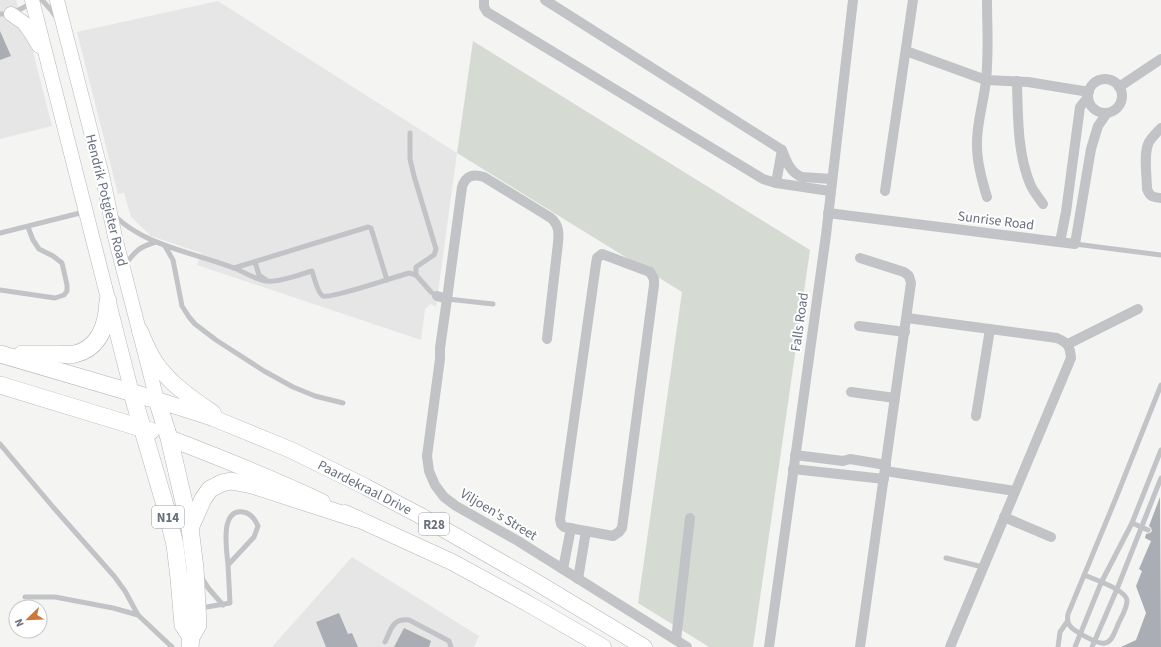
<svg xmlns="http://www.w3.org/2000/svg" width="1161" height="647" viewBox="0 0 1161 647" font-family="'Source Sans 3',sans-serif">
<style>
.built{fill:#e5e6e5}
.green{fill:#d5dbd3}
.building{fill:#aaaeb4}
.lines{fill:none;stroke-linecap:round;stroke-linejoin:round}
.secondary-casing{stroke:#b3b6bb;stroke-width:15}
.primary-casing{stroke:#b4b6ba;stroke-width:17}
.trunk-casing{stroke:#b3b5b9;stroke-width:18}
.service{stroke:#c1c3c6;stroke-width:5}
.minor{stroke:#c1c3c6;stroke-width:10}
.secondary{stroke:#fff;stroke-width:14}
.primary{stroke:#fff;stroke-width:16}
.trunk{stroke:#fff;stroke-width:17}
.labels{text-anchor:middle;stroke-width:4;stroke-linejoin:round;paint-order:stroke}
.shield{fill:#fff;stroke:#959ba5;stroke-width:1}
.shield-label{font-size:13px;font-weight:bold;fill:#67707f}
.street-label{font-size:14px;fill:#67707f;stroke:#fff}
</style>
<rect width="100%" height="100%" fill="#f4f5f2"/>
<g class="built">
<path d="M 0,0 L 16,0 L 25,34 L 31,44 L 52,126 L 0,139 Z"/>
<path d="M 218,1 L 457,153 L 436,307 L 431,304 L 425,309 L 421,340 L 197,265 L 201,253 L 151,236 L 131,217 L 124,193 L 118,194 L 77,32 Z"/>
<path d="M 352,557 L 479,636 L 474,647 L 272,647 Z"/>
</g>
<path class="green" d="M 473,41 L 810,250 L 753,647 L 709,647 L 638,603 L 682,292 L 457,153 Z"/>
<g class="building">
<path d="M 0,31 L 11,56 L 0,60 Z"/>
<path d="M 1160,497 L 1161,647 L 1121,647 L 1136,640 L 1146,613 L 1136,586 L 1142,571 L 1139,569 L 1151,541 L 1145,538 L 1146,534 L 1150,533 L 1152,531 L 1151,528 L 1149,526 Z"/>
<path d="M 339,613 L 348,634 L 352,633 L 358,647 L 326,647 L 316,622 Z"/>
<path d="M 404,628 L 431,641 L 429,647 L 394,647 Z"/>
</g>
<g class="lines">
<g class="secondary-casing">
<g id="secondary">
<path d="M 32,0 L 132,393"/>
<path d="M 57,0 L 103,179 L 115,237 L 157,400"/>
<path d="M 11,14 L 24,23 L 31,33 L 39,46"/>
</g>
</g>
<g class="primary-casing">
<g id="primary">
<path d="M 140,331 C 144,341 149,353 155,362 C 170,384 191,398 213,413"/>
<path d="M 157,400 L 213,418 L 291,450 L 366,487 L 419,515 L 536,582 L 644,647"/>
<path d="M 169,438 C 221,458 272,478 322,502"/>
<path d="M 345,513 L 452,562 L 527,603 L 603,647"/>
</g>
</g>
<g class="trunk-casing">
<g id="trunk">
<path d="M 0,354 L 157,400 L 169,438 L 190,528 L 195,568 L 198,625 L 191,637 L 190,647"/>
<path d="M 22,354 C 33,354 45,354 56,354 C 62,354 69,355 75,354 C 100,348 107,324 108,301"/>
<path d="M 0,385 L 151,431"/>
<path d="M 132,393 L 167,512 L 175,545 L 179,578 L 183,625 L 191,637"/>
<path d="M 190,528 L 203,499 L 210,489 L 222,483 L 231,481 L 252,485 L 357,519"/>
</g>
</g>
<g class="service">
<path d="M 42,0 L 51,10 L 56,17"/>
<path d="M 0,14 L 11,14 L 32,3"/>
<path d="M 410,133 L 410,159 L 414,176 L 436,249 L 434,255 L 416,267 L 416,275"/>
<path d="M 115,216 C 145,246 195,253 234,268 C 245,272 255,280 267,281 C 278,283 301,274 312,271 C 314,277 318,294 323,296 C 331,299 397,276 409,273 L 416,275"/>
<path d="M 0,233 L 84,212"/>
<path d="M 1075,244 L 1161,255"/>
<path d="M 165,246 L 173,260 L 182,306 L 189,317 L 195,324 L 216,340 L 264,371 L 293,387 L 315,396 L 343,403"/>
<path d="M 255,262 L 259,275 L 266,280"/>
<path d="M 124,266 C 135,252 138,247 156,242"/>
<path d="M 234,268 L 368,227 L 371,228 L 387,280"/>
<path d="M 416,275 L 431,292 L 437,296"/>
<path d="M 0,290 L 55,298 L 64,295 L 67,291 L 67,285 L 62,263 L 53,256 L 39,249 L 33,240 L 28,227"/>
<path d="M 447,299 L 493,304"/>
<path d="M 0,444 L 53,507 L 114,576 L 125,591 L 138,615"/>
<path d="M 1132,523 L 1148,530"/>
<path d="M 946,558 L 983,567"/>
<path d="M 1084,575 C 1094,579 1127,590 1127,601 C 1127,609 1120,619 1117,627 C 1114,633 1112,642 1105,643 C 1098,645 1074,631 1070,626 C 1067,622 1067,619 1068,614 L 1116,498 L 1161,385"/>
<path d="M 201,577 L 209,589 L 223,605"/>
<path d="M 25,597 L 55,597 L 113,608 L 138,615 L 172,647"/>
<path d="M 201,608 L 230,603 L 228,565 L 254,537 L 258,526 C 255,519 251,513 243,512 C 219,509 227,551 228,565"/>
<path d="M 385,642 C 391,630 392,618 409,620 L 449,641 L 451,647"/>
<path d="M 1058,647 L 1060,632 L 1067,622"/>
<path d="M 1075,647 L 1101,583 L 1132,523 L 1161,450"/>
<path d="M 1092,647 L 1117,589 L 1161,478"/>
</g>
<g class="minor">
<path d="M 484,0 L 484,7 L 487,12 L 763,179 L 776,183 L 830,191"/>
<path d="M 545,0 L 782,150 C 786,160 790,173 802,177 L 832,179"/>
<path d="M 987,0 C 987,26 989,53 986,80 C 984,102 976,124 977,146 C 977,164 982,181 987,197"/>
<path d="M 906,51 L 986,80 L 1028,82 L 1089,92"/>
<circle cx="1105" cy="96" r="17"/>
<path d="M 1017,81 C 1018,115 1017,154 1031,186 C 1034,192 1039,198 1043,204"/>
<path d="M 1119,87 L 1161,59"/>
<path d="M 1161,128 C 1157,132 1152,137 1149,142 C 1143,153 1147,176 1147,189 C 1150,197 1153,197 1161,198"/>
<path d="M 776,183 L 782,150"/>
<path d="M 885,191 L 913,0"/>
<path d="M 828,213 L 1075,244 L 1091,149 L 1098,126 L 1107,113"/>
<path d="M 1060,242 L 1066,212 L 1080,107 L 1088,97"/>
<path d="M 602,254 L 650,272 L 654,279 L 654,285 L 622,528 L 619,532 L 613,536 L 564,527 L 561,524 L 560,519 L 596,264 L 597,258 Z"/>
<path d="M 860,258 L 904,272 L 909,276 L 911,283 L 860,647"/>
<path d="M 437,296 L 447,299 L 440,348 L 440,359 L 427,456 L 429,471 L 435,485 L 444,497 L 456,506 L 518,541 L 687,647"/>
<path d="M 447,299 L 462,187 C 466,175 473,174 484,177 L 551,218 C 559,225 559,233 558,243 L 547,339"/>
<path d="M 907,318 L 1057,338 C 1068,343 1070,346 1071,358 L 950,647"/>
<path d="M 859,326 L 905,332"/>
<path d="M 1068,344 L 1138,309"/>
<path d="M 851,392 L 895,398"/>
<path d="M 976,416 L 990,329"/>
<path d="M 795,455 L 843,461 L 850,459 L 886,465"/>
<path d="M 793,469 L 884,479"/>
<path d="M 885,471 L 1015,491"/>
<path d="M 1004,517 L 1051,537"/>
<path d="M 563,569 L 571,528"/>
<path d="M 578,579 L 586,531"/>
<path d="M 676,640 L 690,518"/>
<path d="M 769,647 L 826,235 L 853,0"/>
</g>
<use href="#secondary" class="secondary"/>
<use href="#primary" class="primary"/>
<use href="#trunk" class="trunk"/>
</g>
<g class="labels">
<g class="shield">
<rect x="152" y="506" width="32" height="22" rx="3"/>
<rect x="419" y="513" width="30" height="22" rx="3"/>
</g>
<g class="shield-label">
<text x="168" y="522">N14</text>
<text x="434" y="529">R28</text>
</g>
<g class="street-label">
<text transform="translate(107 200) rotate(76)" y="5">Hendrik Potgieter Road</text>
<text transform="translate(996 220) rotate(7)" y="5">Sunrise Road</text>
<text transform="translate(799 322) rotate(-82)" y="5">Falls Road</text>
<text transform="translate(365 487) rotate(27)" y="5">Paardekraal Drive</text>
<text transform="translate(499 514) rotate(31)" y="5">Viljoen's Street</text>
</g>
</g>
<g transform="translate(28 619) rotate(247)"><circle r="19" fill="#ffffff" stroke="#c2c6cc"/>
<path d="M0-3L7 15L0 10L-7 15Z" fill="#cd7839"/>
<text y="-6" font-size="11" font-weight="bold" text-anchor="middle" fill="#67707f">N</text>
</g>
</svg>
